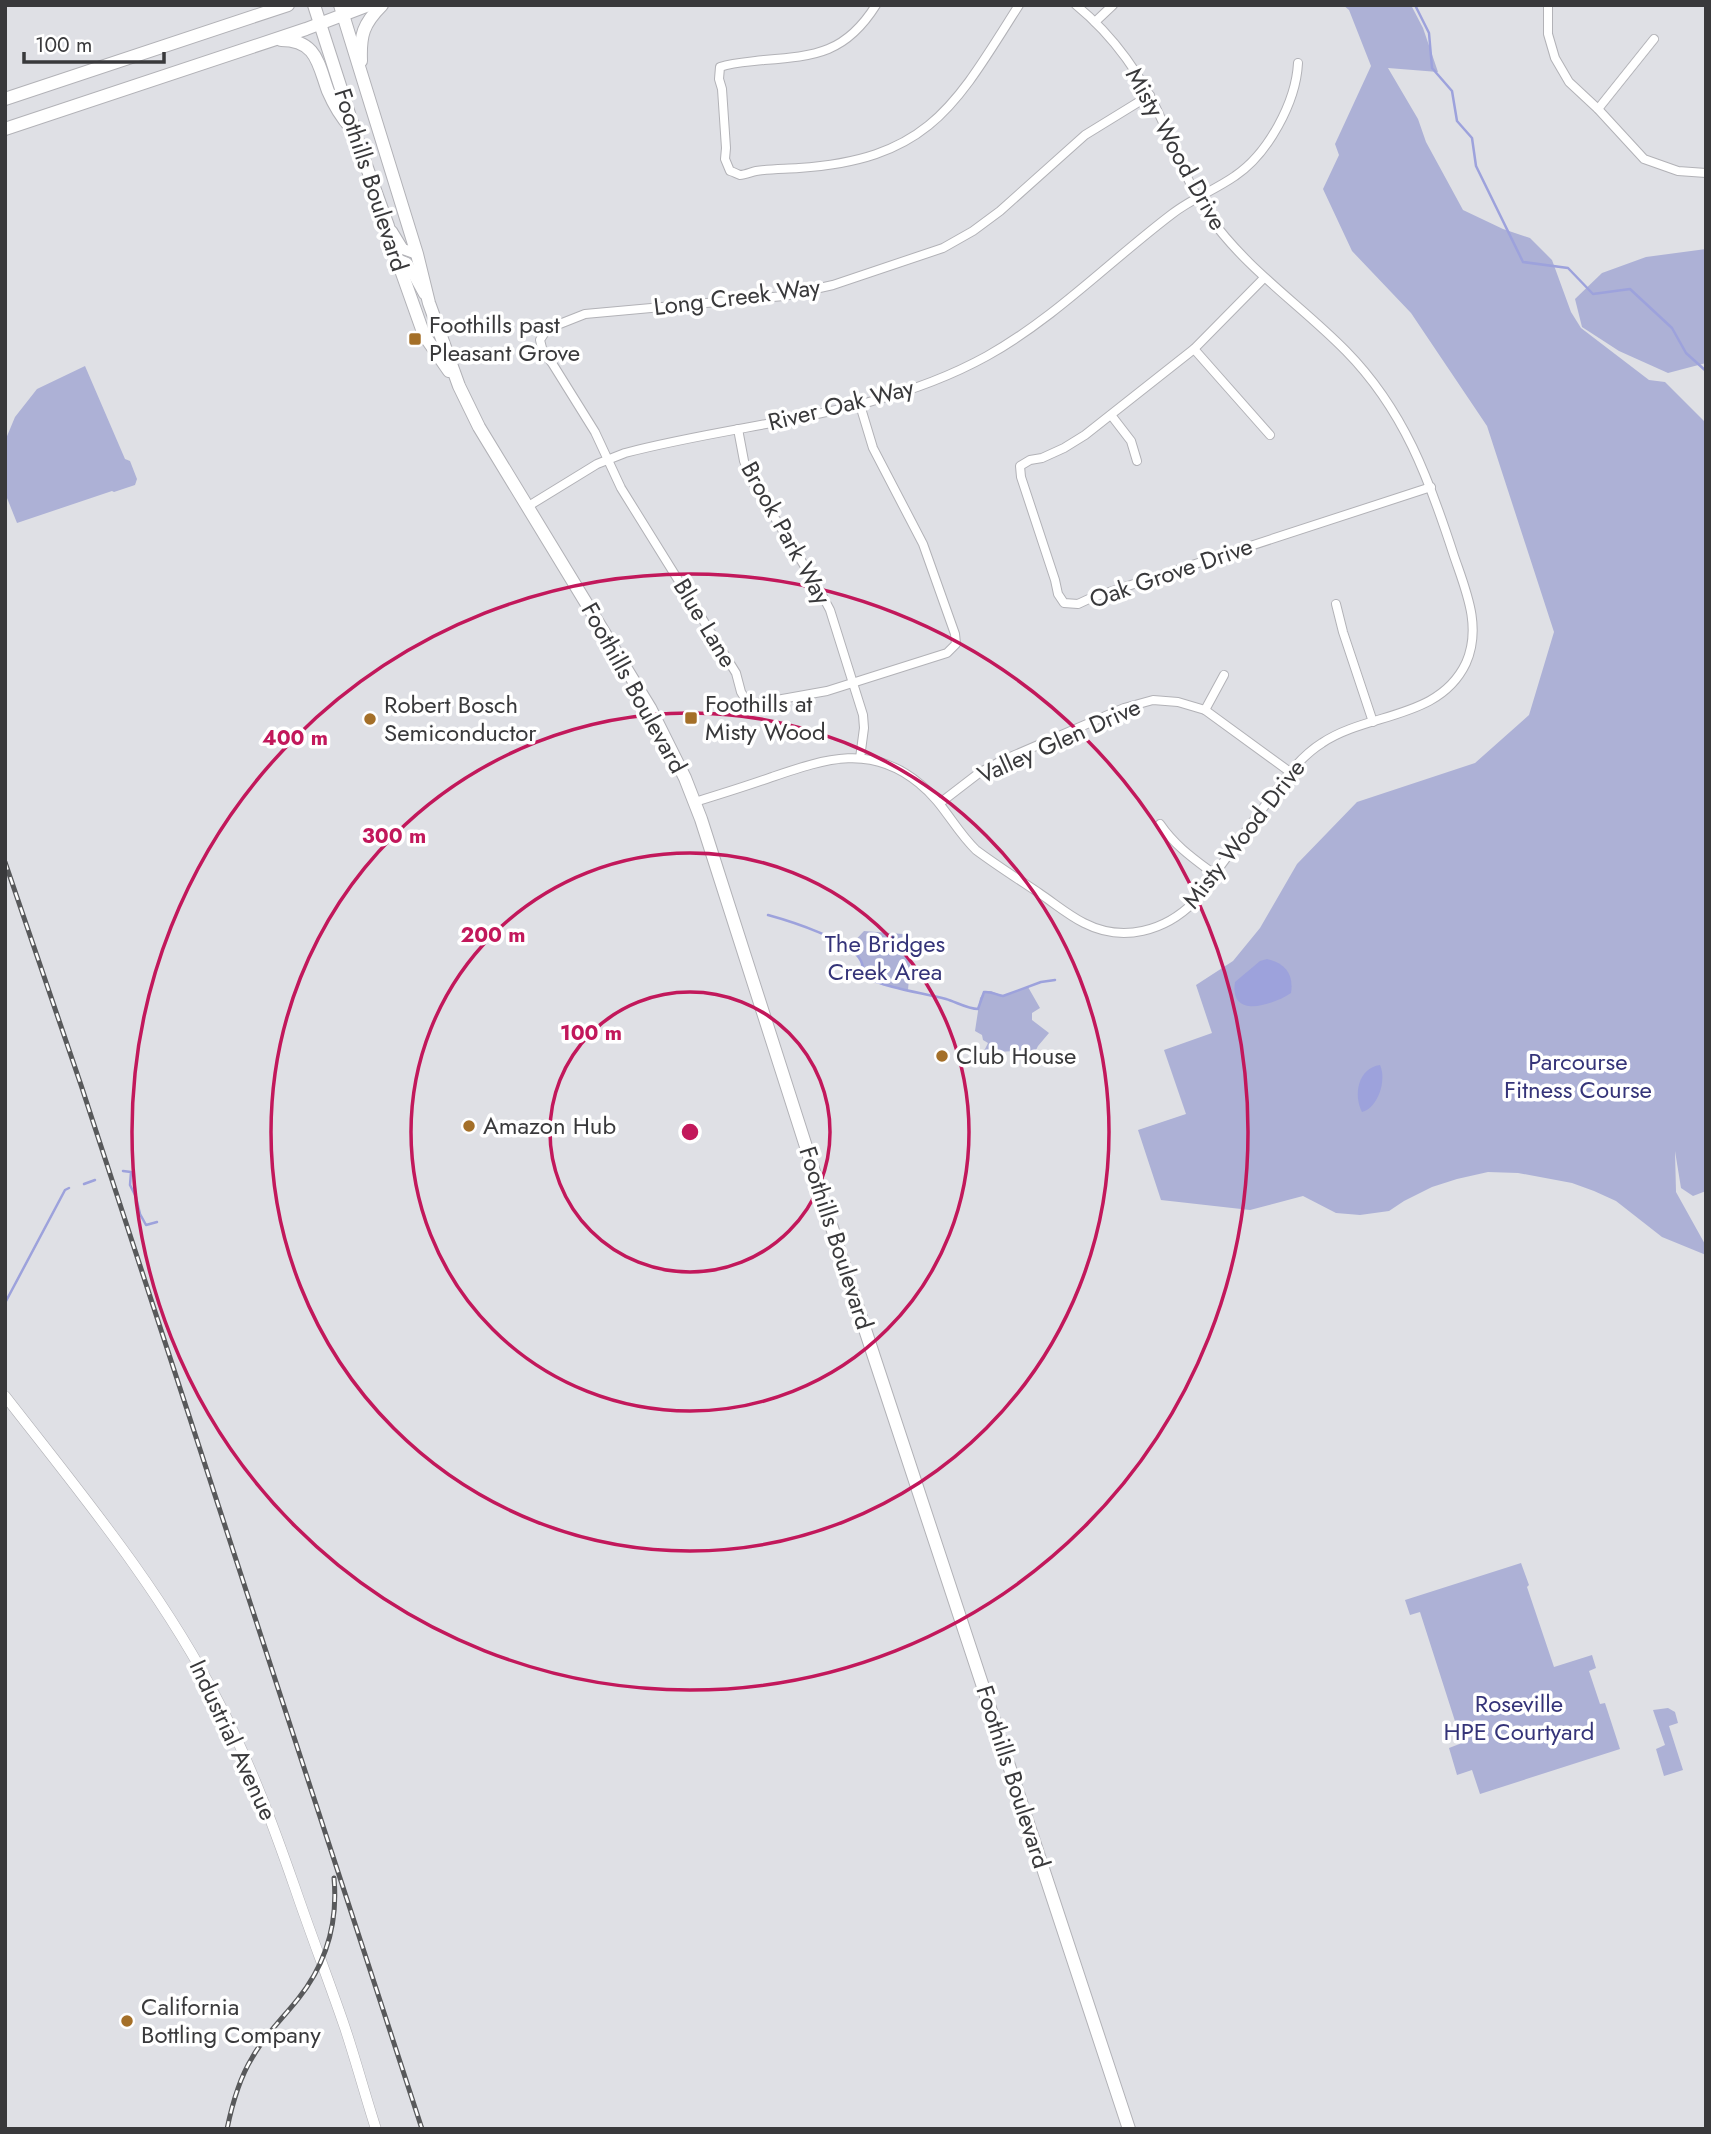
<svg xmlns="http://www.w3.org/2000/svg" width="1711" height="2134" viewBox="0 0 1711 2134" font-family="Jost,sans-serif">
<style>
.green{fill:#adb1d6}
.water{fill:#9da2dc}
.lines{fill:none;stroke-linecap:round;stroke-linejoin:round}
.stream{stroke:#9da2dc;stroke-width:2.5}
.minor-casing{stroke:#b2b2b7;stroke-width:10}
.tertiary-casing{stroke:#b2b2b7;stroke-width:11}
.secondary-casing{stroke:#b2b2b7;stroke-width:12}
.primary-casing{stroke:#b2b2b7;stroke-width:14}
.minor{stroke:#fff;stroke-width:8}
.tertiary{stroke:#fff;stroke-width:10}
.secondary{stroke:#fff;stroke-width:10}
.primary{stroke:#fff;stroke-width:12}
.rail-casing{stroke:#58595b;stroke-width:5}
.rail{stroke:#fff;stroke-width:2.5;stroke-dasharray:8;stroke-linecap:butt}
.ring{fill:none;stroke:#c2185b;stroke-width:3.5}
.poi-dot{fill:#a46f28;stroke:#fff;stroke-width:2.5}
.labels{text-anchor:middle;stroke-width:7;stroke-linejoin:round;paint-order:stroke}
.street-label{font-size:24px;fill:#39393b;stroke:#fff}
.poi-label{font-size:24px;fill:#39393b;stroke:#fff;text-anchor:start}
.park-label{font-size:24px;fill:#353479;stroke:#fff}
.centre{fill:#c2185b;stroke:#fff;stroke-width:3.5}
.ring-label{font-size:21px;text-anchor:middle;font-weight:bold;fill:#c2185b;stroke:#fff;stroke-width:7;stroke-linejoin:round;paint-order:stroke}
</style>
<rect width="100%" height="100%" fill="#dfe0e5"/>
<g class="green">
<path d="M 1343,5 L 1411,5 L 1423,28 L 1438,72 L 1388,68 L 1418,119 L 1426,142 L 1463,210 L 1503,229 L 1530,238 L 1552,260 L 1571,312 L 1581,328 L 1649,380 L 1665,382 L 1706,423 L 1706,1191 L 1693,1196 L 1681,1188 L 1675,1151 L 1676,1192 L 1706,1246 L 1706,1255 L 1662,1237 L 1616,1201 L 1594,1191 L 1572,1183 L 1518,1173 L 1488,1172 L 1457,1179 L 1432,1187 L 1404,1201 L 1389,1211 L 1360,1215 L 1336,1213 L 1303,1196 L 1250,1210 L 1161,1200 L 1138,1130 L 1186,1114 L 1164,1050 L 1212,1033 L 1196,985 L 1233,961 L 1260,928 L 1297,864 L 1357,802 L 1475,763 L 1529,715 L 1554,632 L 1487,426 L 1411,313 L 1352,251 L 1323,189 L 1339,155 L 1335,144 L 1371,66 L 1349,10 Z"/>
<path d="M 1706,249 L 1706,363 L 1668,373 L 1619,351 L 1582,327 L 1575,299 L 1602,273 L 1646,257 Z"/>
<path d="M 85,366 L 125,459 L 130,461 L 137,479 L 135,485 L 114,492 L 112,491 L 17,523 L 5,493 L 5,441 L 15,417 L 37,389 Z"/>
<path d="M 864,931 L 903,934 L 912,943 L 908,990 L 882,985 L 865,977 L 860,959 L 848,948 Z"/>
<path d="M 1028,987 L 1040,1008 L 1032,1013 L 1032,1020 L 1049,1033 L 1038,1046 L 1032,1058 L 1029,1058 L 1028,1050 L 983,1053 L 988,1043 L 983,1040 L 982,1035 L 975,1031 L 980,998 L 984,992 L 991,991 L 1003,996 Z"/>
<path d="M 1521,1563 L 1529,1585 L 1527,1587 L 1554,1667 L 1592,1655 L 1596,1668 L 1589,1671 L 1600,1704 L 1605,1703 L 1620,1749 L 1480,1794 L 1472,1770 L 1457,1775 L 1449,1748 L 1462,1743 L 1420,1612 L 1410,1615 L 1405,1600 Z"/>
<path d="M 1668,1708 L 1675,1712 L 1678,1723 L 1669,1726 L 1683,1770 L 1664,1776 L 1656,1749 L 1665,1745 L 1653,1710 Z"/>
</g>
<g class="water">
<path d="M 1267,959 C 1285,963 1294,974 1291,993 C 1273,1005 1229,1020 1235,982 L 1260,961 Z"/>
<path d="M 1380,1065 C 1387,1080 1378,1108 1362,1112 C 1353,1095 1358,1068 1380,1065 Z"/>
</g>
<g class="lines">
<g class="stream">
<path d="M 1415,5 L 1429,33 L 1432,68 L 1452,91 L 1457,121 L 1472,138 L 1476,166 L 1523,262 L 1568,268 L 1593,294 L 1630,289 L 1672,328 L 1686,353 L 1706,371"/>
<path d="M 768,915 C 790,921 851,940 861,961 C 863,965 864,972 865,977 C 890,989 919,992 946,999 C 956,1002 968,1009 978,1009 L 984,992 C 991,991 996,995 1003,996 L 1041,982 L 1055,980"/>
<path d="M 123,1171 L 131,1172 L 130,1185 L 136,1197 L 140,1214 L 146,1225 L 157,1222"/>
<path d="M 84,1184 L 95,1180"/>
<path d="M 5,1303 L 65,1190 L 69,1188"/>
</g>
<g class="minor-casing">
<g id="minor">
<path d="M 876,5 C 846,53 816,56 764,60 C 749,62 735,62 720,67 L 719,79 L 722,89 L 726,148 L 725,159 L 730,171 C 734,172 737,174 740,175 C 745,175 751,172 756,171 C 770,169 785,169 799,168 C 929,159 955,106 1019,5"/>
<path d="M 1548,5 L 1548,34 L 1555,58 L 1569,82 L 1598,109 L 1644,159 L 1678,171 L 1706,173"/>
<path d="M 1095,22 L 1113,5"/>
<path d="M 1598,109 L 1654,39"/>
<path d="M 1264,278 L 1194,349 L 1085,435 L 1064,448 L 1042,458 L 1030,460 L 1020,466 L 1021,477 L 1055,580 L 1058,594 L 1064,603 L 1078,604 L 1091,598 L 1431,487"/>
<path d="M 1194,349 L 1270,435"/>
<path d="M 860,405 L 873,448 L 923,544 L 955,634 L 956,644 L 947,653 L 827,691 L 759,703 L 747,702 L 741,692 L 736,673 L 621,488 L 595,432 L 552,363 L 543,352 L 540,340 L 547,329 L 585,314 L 784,296 L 833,285 L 943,248 L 973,231 L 1000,211 L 1085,135 L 1150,95"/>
<path d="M 1111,415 L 1131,441 L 1137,461"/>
<path d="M 738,429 L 744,461 L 752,481 L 820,591 L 830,610 L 863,715 L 864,728 L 860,758"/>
<path d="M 527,507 L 597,464 L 625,453 C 746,421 875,418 987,356 C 1055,318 1110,261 1172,214 C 1191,199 1215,190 1235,176 C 1268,154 1296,102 1298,63"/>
<path d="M 1336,604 L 1343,632 L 1373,722"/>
<path d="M 1205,710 L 1224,675"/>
<path d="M 695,802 C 721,794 747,786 772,777 C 825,759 871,743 920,784 C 943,802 955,830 976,850 C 996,865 1018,879 1039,893 C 1054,903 1068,915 1084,923 C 1123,943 1165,931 1194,902 C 1216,872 1238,842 1260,812 C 1279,788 1295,760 1322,743 C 1368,712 1439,720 1466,663 C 1482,627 1466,591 1454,556 C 1429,479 1404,410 1346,351 C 1301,305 1247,270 1209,216 C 1190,189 1179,157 1165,127 C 1145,81 1115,37 1076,5"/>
<path d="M 940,803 L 979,773 L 1001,761 L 1124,708 L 1153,700 L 1178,702 L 1205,710 L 1290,772"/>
<path d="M 1160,824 C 1175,846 1194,859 1214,874"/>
</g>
</g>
<g class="tertiary-casing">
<path id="tertiary" d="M 5,1396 C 82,1495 162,1591 219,1703 C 250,1762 273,1825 295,1888 C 311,1935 329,1981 345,2028 C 356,2061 365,2095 376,2129"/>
</g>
<g class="secondary-casing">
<g id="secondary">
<path d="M 392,231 L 403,249 L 417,254"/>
<path d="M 397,259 L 407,263 L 424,294"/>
</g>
</g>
<g class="primary-casing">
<g id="primary">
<path d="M 314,5 L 362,154 L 388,226 L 397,259 L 424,335 L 449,371"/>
<path d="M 340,5 L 417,254 L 429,303 L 459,386 L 479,427 L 650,708 L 685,778 L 701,819 L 851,1287 L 1129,2129"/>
<path d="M 281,40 C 317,40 318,64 328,91 C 334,105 341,117 351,128"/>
<path d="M 361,61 C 360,35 363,24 382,5"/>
<path d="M 5,99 L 288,5"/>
<path d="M 5,129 L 306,29 L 369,5"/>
</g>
</g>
<use href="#minor" class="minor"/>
<use href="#tertiary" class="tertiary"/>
<use href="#secondary" class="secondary"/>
<use href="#primary" class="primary"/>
<g class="rail-casing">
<g id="rail">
<path d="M 5,862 L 81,1085 L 422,2129"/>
<path d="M 227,2129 C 232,2105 239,2079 252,2058 C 264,2036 283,2018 298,1999 C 326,1964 338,1922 334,1878"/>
</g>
</g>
<use href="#rail" class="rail"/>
</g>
<g class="ring">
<circle cx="690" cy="1132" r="140"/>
<circle cx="690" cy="1132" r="279"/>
<circle cx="690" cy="1132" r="419"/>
<circle cx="690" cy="1132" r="558"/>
</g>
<g class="poi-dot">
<rect x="408" y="332" width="14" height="14" rx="3.5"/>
<rect x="684" y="711" width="14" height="14" rx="3.5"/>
<circle cx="370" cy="719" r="7"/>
<circle cx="942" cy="1056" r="7"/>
<circle cx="469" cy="1126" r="7"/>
<circle cx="127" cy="2021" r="7"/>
</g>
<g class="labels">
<g class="street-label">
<text transform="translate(1176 149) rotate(61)" y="8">Misty Wood Drive</text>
<text transform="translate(371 180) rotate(72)" y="8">Foothills Boulevard</text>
<text transform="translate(737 297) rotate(-7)" y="8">Long Creek Way</text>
<text transform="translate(841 405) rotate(-14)" y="8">River Oak Way</text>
<text transform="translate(786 533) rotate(61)" y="8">Brook Park Way</text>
<text transform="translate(1171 573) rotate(-19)" y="8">Oak Grove Drive</text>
<text transform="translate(705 623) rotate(59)" y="8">Blue Lane</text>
<text transform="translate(634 688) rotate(61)" y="8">Foothills Boulevard</text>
<text transform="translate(1059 741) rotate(-24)" y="8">Valley Glen Drive</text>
<text transform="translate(1244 834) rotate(-52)" y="8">Misty Wood Drive</text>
<text transform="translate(836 1238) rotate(72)" y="8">Foothills Boulevard</text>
<text transform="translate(233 1740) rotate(65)" y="8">Industrial Avenue</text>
<text transform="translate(1013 1777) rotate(72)" y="8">Foothills Boulevard</text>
</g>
<g class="poi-label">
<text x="429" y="333">Foothills past<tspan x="429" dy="28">Pleasant Grove</tspan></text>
<text x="705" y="712">Foothills at<tspan x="705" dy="28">Misty Wood</tspan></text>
<text x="384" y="713">Robert Bosch<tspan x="384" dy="28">Semiconductor</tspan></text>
<text x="956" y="1064">Club House</text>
<text x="483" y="1134">Amazon Hub</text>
<text x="141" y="2015">California<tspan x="141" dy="28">Bottling Company</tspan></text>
</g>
<g class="park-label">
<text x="885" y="952">The Bridges<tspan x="885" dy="28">Creek Area</tspan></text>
<text x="1578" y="1070">Parcourse<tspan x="1578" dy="28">Fitness Course</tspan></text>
<text x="1519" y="1712">Roseville<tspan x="1519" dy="28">HPE Courtyard</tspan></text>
</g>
</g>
<circle cx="690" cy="1132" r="10" class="centre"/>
<g class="ring-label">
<text x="295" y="745">400 m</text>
<text x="394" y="843">300 m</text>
<text x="493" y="942">200 m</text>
<text x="591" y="1040">100 m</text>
</g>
<rect width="1711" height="2134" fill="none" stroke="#39393b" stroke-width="14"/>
<path d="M24 52v10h140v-10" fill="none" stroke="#39393b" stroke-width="3.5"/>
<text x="35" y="52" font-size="21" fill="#39393b" stroke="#ffffff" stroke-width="5" paint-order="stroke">100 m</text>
</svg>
